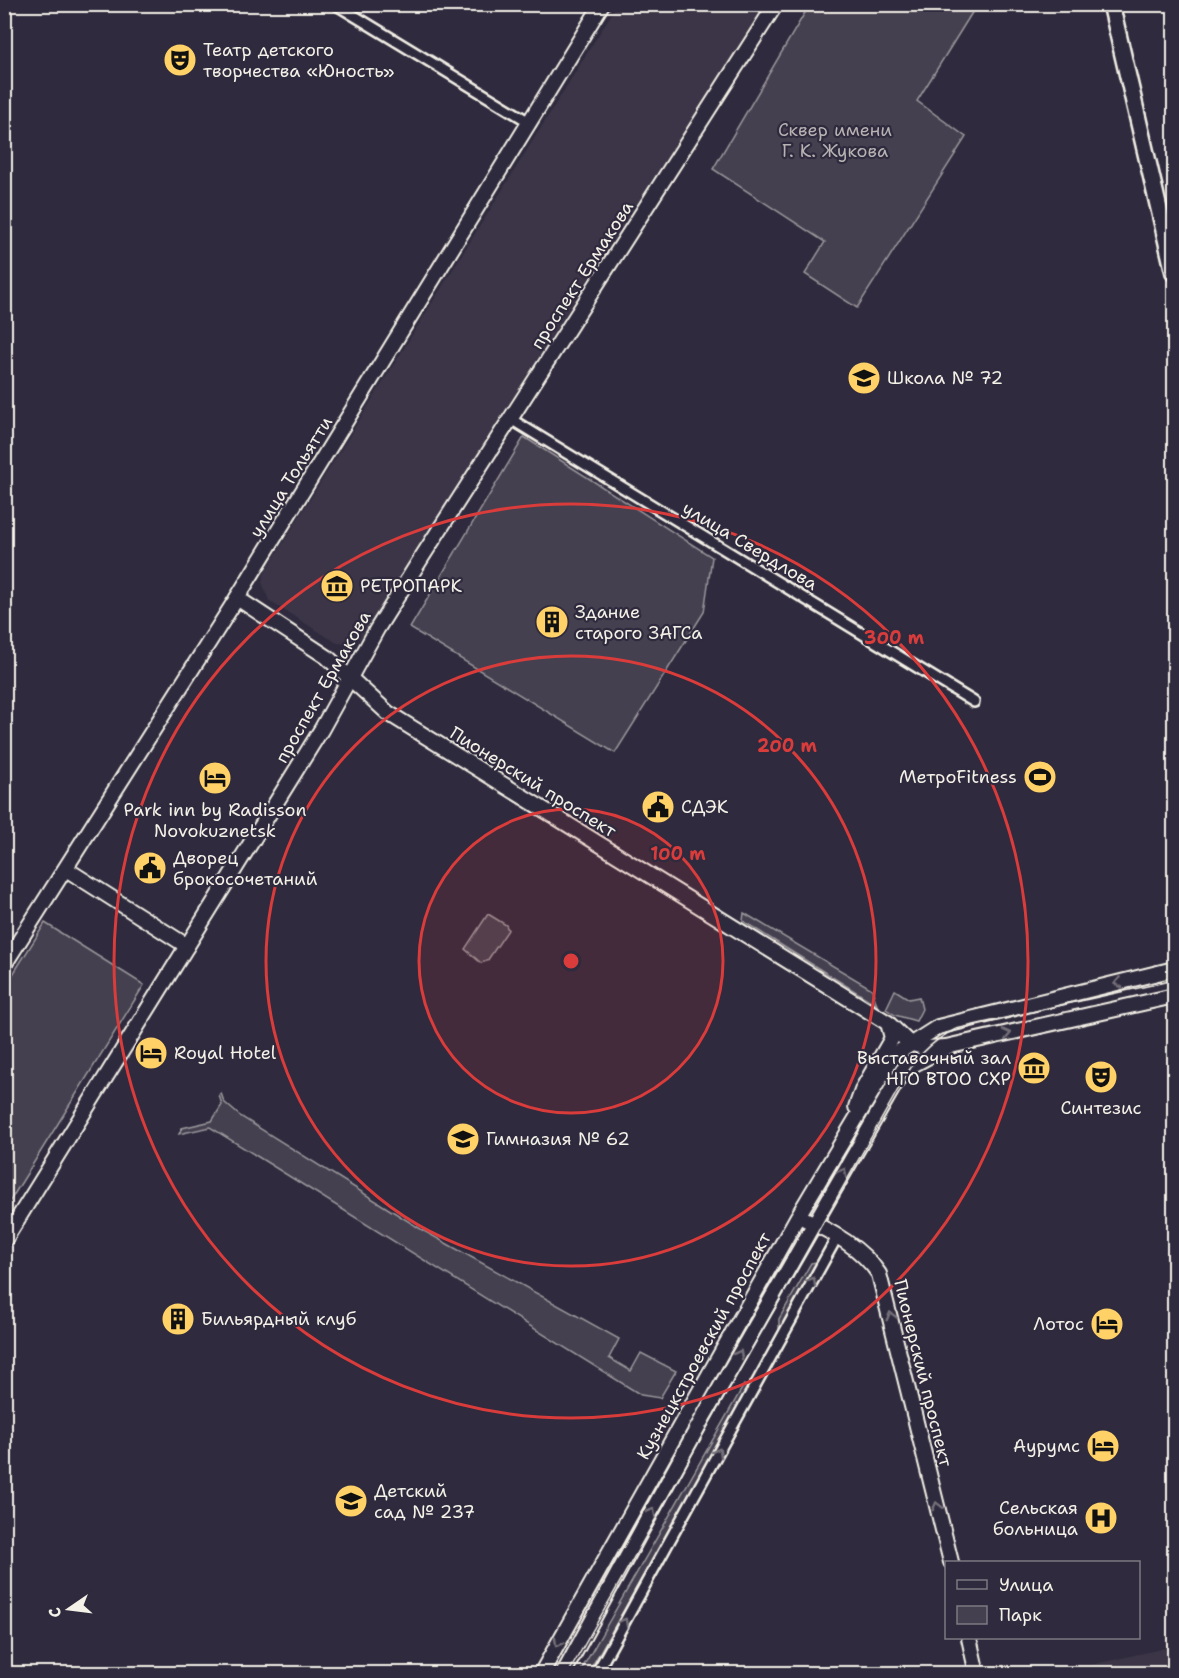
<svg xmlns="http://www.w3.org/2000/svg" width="1179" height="1678" viewBox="0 0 1179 1678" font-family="'Shantell Sans',sans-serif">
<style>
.built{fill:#3b3647}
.green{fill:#454050;stroke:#9c989c;stroke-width:1.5}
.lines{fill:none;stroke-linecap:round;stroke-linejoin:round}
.street-casing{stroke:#f4f1e8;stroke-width:14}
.secondary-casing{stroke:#f4f1e8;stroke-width:18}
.primary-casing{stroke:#f4f1e8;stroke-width:20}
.street{stroke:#2f2a3d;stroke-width:9}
.secondary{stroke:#2f2a3d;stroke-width:14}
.primary{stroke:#2f2a3d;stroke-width:15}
.tram{stroke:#f4f1e8;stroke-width:1.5}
.oneway{stroke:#747079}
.ring{fill:none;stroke:#d93c3b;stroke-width:3}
.labels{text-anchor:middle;stroke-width:4.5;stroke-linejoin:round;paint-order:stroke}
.poi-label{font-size:18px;fill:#f4f1e8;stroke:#2f2a3d;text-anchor:start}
.park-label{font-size:18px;fill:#b7b3b3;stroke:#2f2a3d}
.street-label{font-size:18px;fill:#f4f1e8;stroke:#2f2a3d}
.centre{fill:#d93c3b;stroke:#2f2a3d;stroke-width:3}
.ring-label{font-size:18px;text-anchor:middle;font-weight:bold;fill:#d93c3b;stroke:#2f2a3d;stroke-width:4.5;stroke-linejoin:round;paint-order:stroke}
</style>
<rect width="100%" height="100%" fill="#2f2a3d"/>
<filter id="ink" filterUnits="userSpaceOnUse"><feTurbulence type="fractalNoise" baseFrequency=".0167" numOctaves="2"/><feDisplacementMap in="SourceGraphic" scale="12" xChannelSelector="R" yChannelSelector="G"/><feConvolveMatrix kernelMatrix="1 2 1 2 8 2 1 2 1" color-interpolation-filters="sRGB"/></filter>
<g filter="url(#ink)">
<g class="built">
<path d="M 617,5 L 766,5 L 573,302 L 364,636 L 352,644 L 337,643 L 269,601 L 262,582 L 265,572 Z"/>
<path d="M 1174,1646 L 1174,1673 L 1056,1673 Z"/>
</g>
<g class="green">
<path d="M 810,4 L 997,5 L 973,11 L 917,101 L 966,137 L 857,308 L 805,274 L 825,242 L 713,169 Z"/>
<path d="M 524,437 L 712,557 L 704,612 L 615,753 L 410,628 Z"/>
<path d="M 744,913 L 872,989 L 877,1005 L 743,921 Z"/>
<path d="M 488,914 L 506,925 L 508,930 L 487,961 L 481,963 L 465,949 Z"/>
<path d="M 45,923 L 144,985 L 5,1209 L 5,987 Z"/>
<path d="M 895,990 L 909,999 L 919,997 L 922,1009 L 916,1021 L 895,1015 L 886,1009 Z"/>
<path d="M 221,1093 L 224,1102 L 240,1116 L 424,1231 L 619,1339 L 609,1358 L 631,1371 L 641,1353 L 676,1371 L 660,1398 L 641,1395 L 210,1127 L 179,1134 L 182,1128 L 212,1121 L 222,1105 L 219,1095 Z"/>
<path d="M 816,1262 L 817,1265 L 783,1328 L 779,1328 L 779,1319 L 811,1263 Z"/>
<path d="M 744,1385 L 749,1390 L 588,1673 L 579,1674 Z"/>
</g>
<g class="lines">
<g class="street-casing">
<g id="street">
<path d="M 335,4 L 531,123"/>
<path d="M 509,418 L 974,702"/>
<path d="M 596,1674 L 837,1237"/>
</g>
</g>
<g class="secondary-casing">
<g id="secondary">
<path d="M 237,598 L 327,657 L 388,713 L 888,1023 L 909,1043"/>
<path d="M 66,869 L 187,946"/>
<path d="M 4,965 L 237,598 L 602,4"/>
<path d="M 909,1043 L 927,1048 L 946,1047 L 1174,996"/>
<path d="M 856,1107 L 863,1088 L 892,1038 L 888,1023"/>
<path d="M 805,1219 C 832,1232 862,1248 879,1274 L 951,1562"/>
<path d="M 4,1241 L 321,730 L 377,629 L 422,557 L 776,4"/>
<path d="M 969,1638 L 977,1674"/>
<path d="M 541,1674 L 798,1216 L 894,1055 L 938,1027 L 1174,969"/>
<path d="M 563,1674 L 705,1414 L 903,1070 L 946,1047"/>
</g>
</g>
<g class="primary-casing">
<path id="primary" d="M 1111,4 L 1174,273"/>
</g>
<use href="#street" class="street"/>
<use href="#secondary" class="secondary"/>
<use href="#primary" class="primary"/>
<path class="tram" d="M 568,1674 L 908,1072 C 920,1053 935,1039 956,1029 L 1174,980"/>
</g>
<defs><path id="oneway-chevron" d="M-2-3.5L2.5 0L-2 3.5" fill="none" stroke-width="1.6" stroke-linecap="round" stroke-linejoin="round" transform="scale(1.5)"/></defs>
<g class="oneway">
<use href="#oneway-chevron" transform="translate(1118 983) rotate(166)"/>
<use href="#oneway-chevron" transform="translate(1007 1034) rotate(-13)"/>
<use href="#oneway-chevron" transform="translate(843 1172) rotate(-60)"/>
<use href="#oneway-chevron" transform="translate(812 1281) rotate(-61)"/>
<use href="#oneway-chevron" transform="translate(891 1316) rotate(-104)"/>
<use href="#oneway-chevron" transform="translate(739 1354) rotate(-61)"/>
<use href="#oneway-chevron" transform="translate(718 1452) rotate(-61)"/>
<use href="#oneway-chevron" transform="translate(937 1506) rotate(-104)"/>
<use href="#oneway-chevron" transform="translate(652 1512) rotate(-62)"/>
<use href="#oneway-chevron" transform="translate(624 1622) rotate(-61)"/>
<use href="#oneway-chevron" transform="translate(558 1643) rotate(120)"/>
</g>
</g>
<circle cx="571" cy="961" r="152" fill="#d93c3b" fill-opacity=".12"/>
<g class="ring">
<circle cx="571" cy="961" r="152"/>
<circle cx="571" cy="961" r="305"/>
<circle cx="571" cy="961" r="457"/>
</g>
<defs>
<g id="theatre-disc" transform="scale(1.725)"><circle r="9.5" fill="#ffd166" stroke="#2f2a3d"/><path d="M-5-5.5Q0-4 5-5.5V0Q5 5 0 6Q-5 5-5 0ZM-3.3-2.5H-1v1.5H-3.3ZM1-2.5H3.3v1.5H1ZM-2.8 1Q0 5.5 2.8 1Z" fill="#111"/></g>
<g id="school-disc" transform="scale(1.725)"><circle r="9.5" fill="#ffd166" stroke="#2f2a3d"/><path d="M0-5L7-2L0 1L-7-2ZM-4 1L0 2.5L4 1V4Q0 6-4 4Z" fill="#111"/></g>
<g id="museum-disc" transform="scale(1.725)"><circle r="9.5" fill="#ffd166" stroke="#2f2a3d"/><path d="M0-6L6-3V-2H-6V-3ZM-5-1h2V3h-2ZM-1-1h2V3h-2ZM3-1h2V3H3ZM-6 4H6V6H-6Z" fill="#111"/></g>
<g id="building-disc" transform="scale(1.725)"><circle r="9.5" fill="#ffd166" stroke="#2f2a3d"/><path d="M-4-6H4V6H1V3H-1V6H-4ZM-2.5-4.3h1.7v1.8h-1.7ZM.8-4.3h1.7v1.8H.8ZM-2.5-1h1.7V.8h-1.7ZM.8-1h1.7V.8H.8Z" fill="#111"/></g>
<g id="stadium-disc" transform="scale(1.725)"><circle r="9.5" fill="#ffd166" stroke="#2f2a3d"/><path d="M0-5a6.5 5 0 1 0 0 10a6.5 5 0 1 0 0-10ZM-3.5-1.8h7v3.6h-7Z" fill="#111"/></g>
<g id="hotel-disc" transform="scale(1.725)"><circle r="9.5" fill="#ffd166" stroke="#2f2a3d"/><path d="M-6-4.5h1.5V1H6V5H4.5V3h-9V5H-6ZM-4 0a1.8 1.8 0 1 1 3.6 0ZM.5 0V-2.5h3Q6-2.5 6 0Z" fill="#111"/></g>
<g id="civic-disc" transform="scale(1.725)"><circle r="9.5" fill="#ffd166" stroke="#2f2a3d"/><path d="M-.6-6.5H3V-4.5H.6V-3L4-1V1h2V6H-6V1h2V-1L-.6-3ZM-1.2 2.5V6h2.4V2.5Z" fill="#111"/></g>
<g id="hospital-disc" transform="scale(1.725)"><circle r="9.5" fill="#ffd166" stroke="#2f2a3d"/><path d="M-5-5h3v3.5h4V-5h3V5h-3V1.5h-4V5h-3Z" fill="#111"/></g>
</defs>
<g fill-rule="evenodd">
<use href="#theatre-disc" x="180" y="60"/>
<use href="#school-disc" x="864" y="378"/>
<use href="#museum-disc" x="337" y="586"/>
<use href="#building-disc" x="552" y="622"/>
<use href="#stadium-disc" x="1040" y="777"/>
<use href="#hotel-disc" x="215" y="778"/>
<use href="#civic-disc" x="658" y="807"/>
<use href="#civic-disc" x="150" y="868"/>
<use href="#hotel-disc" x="151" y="1053"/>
<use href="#museum-disc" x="1034" y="1068"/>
<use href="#theatre-disc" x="1101" y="1077"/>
<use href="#school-disc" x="463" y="1139"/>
<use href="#building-disc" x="178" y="1319"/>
<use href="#hotel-disc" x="1107" y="1324"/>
<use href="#hotel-disc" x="1103" y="1446"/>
<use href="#school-disc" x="351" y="1501"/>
<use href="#hospital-disc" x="1101" y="1518"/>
</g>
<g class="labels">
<g class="poi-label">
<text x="203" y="56">Театр детского<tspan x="203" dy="21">творчества «Юность»</tspan></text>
<text x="887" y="384">Школа № 72</text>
<text x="360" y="592">РЕТРОПАРК</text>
<text x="575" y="618">Здание<tspan x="575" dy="21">старого ЗАГСа</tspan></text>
<text x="1017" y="783" text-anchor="end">МетроFitness</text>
<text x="681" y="813">СДЭК</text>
<text x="215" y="816" text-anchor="middle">Park inn by Radisson<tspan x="215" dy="21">Novokuznetsk</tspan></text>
<text x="173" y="864">Дворец<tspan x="173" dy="21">брокосочетаний</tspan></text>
<text x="174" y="1059">Royal Hotel</text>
<text x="1011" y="1064" text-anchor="end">Выставочный зал<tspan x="1011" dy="21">НГО ВТОО СХР</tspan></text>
<text x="1101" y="1114" text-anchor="middle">Синтезис</text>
<text x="486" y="1145">Гимназия № 62</text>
<text x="201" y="1325">Бильярдный клуб</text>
<text x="1084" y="1330" text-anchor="end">Лотос</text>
<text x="1080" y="1452" text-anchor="end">Аурумс</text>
<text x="374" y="1497">Детский<tspan x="374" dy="21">сад № 237</tspan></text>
<text x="1078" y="1514" text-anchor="end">Сельская<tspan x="1078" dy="21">больница</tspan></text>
</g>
<g class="park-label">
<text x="835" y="136">Сквер имени<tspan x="835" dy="21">Г. К. Жукова</tspan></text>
</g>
<g class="street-label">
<text transform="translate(582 275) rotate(-57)" y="6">проспект Ермакова</text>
<text transform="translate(291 477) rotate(-58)" y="6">улица Тольятти</text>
<text transform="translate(750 546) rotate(31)" y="6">улица Свердлова</text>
<text transform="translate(323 687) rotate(-60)" y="6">проспект Ермакова</text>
<text transform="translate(533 782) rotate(32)" y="6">Пионерский проспект</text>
<text transform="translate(704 1346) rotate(-61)" y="6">Кузнецкстроевский проспект</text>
<text transform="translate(923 1373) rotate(76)" y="6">Пионерский проспект</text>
</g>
</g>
<circle cx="571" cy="961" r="9" class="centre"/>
<g class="ring-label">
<text x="894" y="644">300 m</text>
<text x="787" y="752">200 m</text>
<text x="678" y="860">100 m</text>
</g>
<rect width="1179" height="1678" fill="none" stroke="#2f2a3d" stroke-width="24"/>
<rect x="12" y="12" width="1155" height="1654" fill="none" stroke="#f4f1e8" stroke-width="2" filter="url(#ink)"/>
<rect x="945" y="1561" width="195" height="78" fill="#2f2a3d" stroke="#7e7a81" stroke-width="1.5"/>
<rect x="957" y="1580" width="30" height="9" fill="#2f2a3d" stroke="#7e7a81" stroke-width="1.5"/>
<text x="999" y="1591" font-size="18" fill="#f4f1e8">Улица</text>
<rect x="957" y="1606" width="30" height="18" fill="#454050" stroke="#7e7a81" stroke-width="1.5"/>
<text x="999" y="1621" font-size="18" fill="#f4f1e8">Парк</text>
<g transform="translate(69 1609) rotate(256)" stroke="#2f2a3d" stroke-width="4.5" paint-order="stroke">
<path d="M0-4.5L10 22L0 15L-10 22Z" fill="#f4f1e8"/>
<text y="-9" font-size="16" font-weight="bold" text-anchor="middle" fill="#f4f1e8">С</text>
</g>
</svg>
